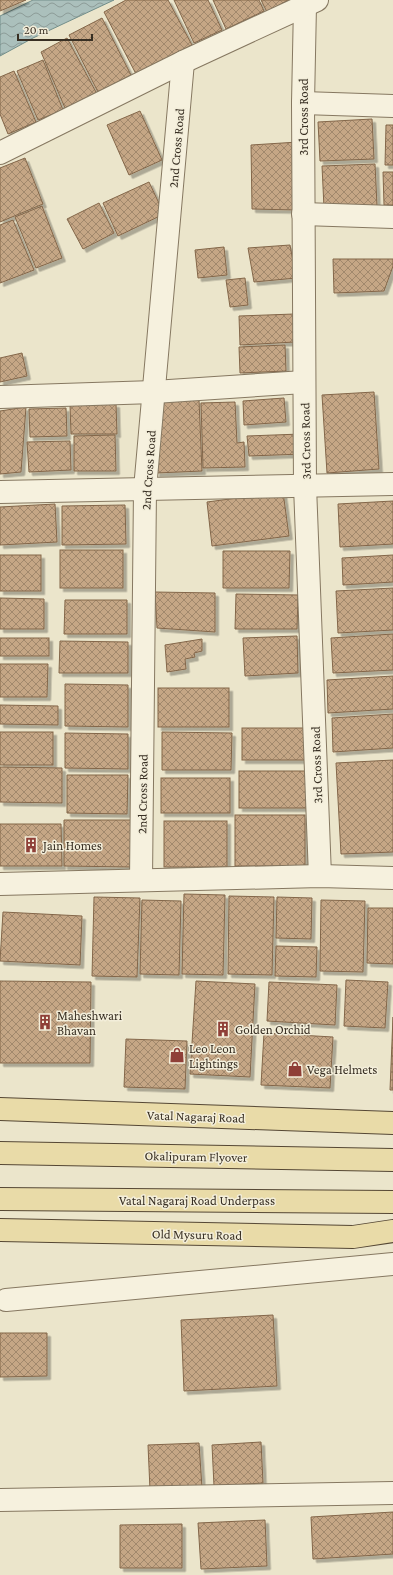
<svg xmlns="http://www.w3.org/2000/svg" width="393" height="1575" viewBox="0 0 393 1575" font-family="'Crimson Pro',serif">
<style>
.water{fill:url(#water-waves);stroke:#728e8a}
.building{fill:url(#building-cross-hatch);stroke:#836649;filter:url(#shadow)}
.lines{fill:none;stroke-linecap:round;stroke-linejoin:round}
.minor-casing{stroke:#867861;stroke-width:24}
.major-casing{stroke:#554734;stroke-width:24}
.minor{stroke:#f6f1de;stroke-width:22}
.major{stroke:#e9dba8;stroke-width:22}
.labels{text-anchor:middle;stroke-width:3;stroke-linejoin:round;paint-order:stroke}
.street-label{font-size:13px;fill:#382f23;stroke:#f3eeda}
.poi-label{font-size:13px;fill:#382f23;stroke:#f3eeda;text-anchor:start}
</style>
<defs>
<pattern id="water-waves" width="16" height="10" patternUnits="userSpaceOnUse"><rect width="16" height="10" fill="#abc0bc"/><path d="M0 5q4-4 8 0t8 0" fill="none" stroke="#8c9c98"/></pattern>
<pattern id="building-cross-hatch" width="8" height="8" patternUnits="userSpaceOnUse"><rect width="8" height="8" fill="#c5a685"/><path d="M0 0l8 8M0 8l8-8" fill="none" stroke="#a1886c"/></pattern>
<filter id="shadow"><feDropShadow dx="3.5" dy="3.5" stdDeviation="0" flood-color="#0004"/></filter>
</defs>
<rect width="100%" height="100%" fill="#ebe5cb"/>
<path class="water" d="M 33,0 L 114,0 L 33,38 L 0,56 L 0,16 Z"/>
<g class="building">
<path d="M 0,0 L 26,0 L 0,11 Z"/>
<path d="M 126,0 L 168,0 L 192,45 L 136,74 L 104,12 Z"/>
<path d="M 174,0 L 208,0 L 222,30 L 194,43 Z"/>
<path d="M 213,0 L 259,0 L 264,11 L 226,29 Z"/>
<path d="M 261,0 L 288,0 L 267,12 Z"/>
<path d="M 102,18 L 131,75 L 98,92 L 69,35 Z"/>
<path d="M 67,38 L 97,94 L 65,108 L 41,52 Z"/>
<path d="M 43,60 L 63,110 L 38,120 L 17,71 Z"/>
<path d="M 14,71 L 36,122 L 8,134 L 0,114 L 0,77 Z"/>
<path d="M 140,111 L 162,160 L 129,175 L 107,125 Z"/>
<path d="M 372,119 L 374,159 L 320,161 L 318,122 Z"/>
<path d="M 386,125 L 393,125 L 393,165 L 385,165 Z"/>
<path d="M 298,142 L 297,210 L 252,209 L 251,145 Z"/>
<path d="M 25,158 L 43,204 L 0,222 L 0,168 Z"/>
<path d="M 375,164 L 377,206 L 324,208 L 322,166 Z"/>
<path d="M 383,172 L 393,172 L 393,205 L 384,205 Z"/>
<path d="M 149,182 L 164,214 L 118,236 L 103,203 Z"/>
<path d="M 99,203 L 114,233 L 83,249 L 67,219 Z"/>
<path d="M 42,206 L 62,258 L 36,268 L 15,217 Z"/>
<path d="M 13,220 L 34,270 L 0,283 L 0,225 Z"/>
<path d="M 290,245 L 296,278 L 254,282 L 248,248 Z"/>
<path d="M 224,247 L 227,275 L 198,278 L 195,250 Z"/>
<path d="M 333,259 L 393,259 L 393,266 L 384,291 L 334,293 Z"/>
<path d="M 245,278 L 248,305 L 230,307 L 226,280 Z"/>
<path d="M 294,314 L 295,342 L 240,345 L 239,316 Z"/>
<path d="M 285,345 L 286,371 L 240,373 L 239,347 Z"/>
<path d="M 22,353 L 27,376 L 0,382 L 0,358 Z"/>
<path d="M 374,392 L 379,469 L 327,473 L 322,395 Z"/>
<path d="M 284,398 L 286,422 L 244,425 L 243,401 Z"/>
<path d="M 199,400 L 202,471 L 156,473 L 160,401 Z"/>
<path d="M 235,402 L 237,443 L 244,442 L 245,467 L 203,468 L 201,403 Z"/>
<path d="M 116,404 L 117,434 L 71,434 L 70,405 Z"/>
<path d="M 26,407 L 21,472 L 0,474 L 0,411 Z"/>
<path d="M 66,408 L 67,436 L 30,437 L 29,409 Z"/>
<path d="M 301,434 L 302,454 L 249,456 L 247,436 Z"/>
<path d="M 115,435 L 116,471 L 74,471 L 74,436 Z"/>
<path d="M 70,441 L 71,470 L 29,472 L 27,442 Z"/>
<path d="M 283,492 L 289,536 L 212,546 L 207,502 Z"/>
<path d="M 393,501 L 393,544 L 340,547 L 338,504 Z"/>
<path d="M 55,504 L 57,542 L 0,545 L 0,507 Z"/>
<path d="M 125,505 L 126,544 L 62,545 L 62,506 Z"/>
<rect x="60" y="550" width="63" height="38"/>
<path d="M 223,551 L 290,551 L 289,588 L 223,588 Z"/>
<rect x="0" y="555" width="41" height="36"/>
<path d="M 393,555 L 393,582 L 343,585 L 342,558 Z"/>
<path d="M 393,588 L 393,630 L 338,633 L 336,591 Z"/>
<path d="M 155,592 L 215,593 L 215,632 L 157,628 Z"/>
<path d="M 236,594 L 298,595 L 297,629 L 235,629 Z"/>
<path d="M 0,598 L 44,599 L 44,629 L 0,629 Z"/>
<path d="M 65,600 L 127,600 L 127,634 L 64,634 Z"/>
<path d="M 393,634 L 393,670 L 333,673 L 331,638 Z"/>
<path d="M 297,636 L 298,673 L 245,676 L 243,638 Z"/>
<rect x="0" y="638" width="49" height="18"/>
<path d="M 202,639 L 202,651 L 194,653 L 195,657 L 185,659 L 186,669 L 167,672 L 165,645 Z"/>
<path d="M 60,641 L 128,642 L 128,673 L 59,673 Z"/>
<path d="M 0,664 L 48,664 L 47,697 L 0,697 Z"/>
<path d="M 393,676 L 393,709 L 328,713 L 327,680 Z"/>
<path d="M 65,684 L 128,685 L 128,727 L 65,726 Z"/>
<rect x="158" y="688" width="71" height="39"/>
<path d="M 0,705 L 58,706 L 58,725 L 0,724 Z"/>
<path d="M 393,714 L 393,748 L 333,752 L 332,718 Z"/>
<rect x="242" y="728" width="64" height="32"/>
<rect x="0" y="732" width="53" height="33"/>
<path d="M 162,732 L 232,733 L 231,770 L 162,770 Z"/>
<path d="M 65,733 L 128,734 L 128,769 L 65,768 Z"/>
<path d="M 393,760 L 393,852 L 341,854 L 336,763 Z"/>
<path d="M 0,767 L 62,768 L 62,803 L 0,802 Z"/>
<rect x="239" y="771" width="68" height="37"/>
<path d="M 67,775 L 128,775 L 127,814 L 67,813 Z"/>
<rect x="161" y="778" width="69" height="35"/>
<rect x="235" y="815" width="70" height="51"/>
<path d="M 64,820 L 131,820 L 131,867 L 64,866 Z"/>
<rect x="164" y="821" width="63" height="46"/>
<path d="M 0,824 L 61,824 L 62,866 L 0,866 Z"/>
<path d="M 184,894 L 225,895 L 223,975 L 182,974 Z"/>
<path d="M 229,896 L 274,897 L 272,975 L 228,974 Z"/>
<path d="M 94,897 L 140,898 L 137,977 L 92,976 Z"/>
<path d="M 277,897 L 312,898 L 311,939 L 276,938 Z"/>
<path d="M 142,900 L 181,901 L 179,975 L 140,974 Z"/>
<path d="M 321,900 L 365,901 L 363,972 L 320,971 Z"/>
<path d="M 368,908 L 393,908 L 393,964 L 367,963 Z"/>
<path d="M 3,912 L 82,916 L 80,965 L 0,961 Z"/>
<path d="M 276,946 L 317,947 L 316,977 L 275,976 Z"/>
<path d="M 346,980 L 388,982 L 385,1028 L 344,1026 Z"/>
<path d="M 0,981 L 91,982 L 90,1063 L 0,1063 Z"/>
<path d="M 196,981 L 255,984 L 250,1077 L 190,1074 Z"/>
<path d="M 269,982 L 337,985 L 335,1025 L 267,1021 Z"/>
<path d="M 393,1017 L 393,1090 L 390,1090 Z"/>
<path d="M 264,1033 L 333,1037 L 330,1088 L 261,1085 Z"/>
<path d="M 126,1039 L 187,1041 L 185,1089 L 124,1087 Z"/>
<path d="M 273,1315 L 277,1386 L 184,1391 L 181,1320 Z"/>
<path d="M 0,1333 L 47,1333 L 47,1376 L 0,1377 Z"/>
<path d="M 261,1442 L 263,1483 L 214,1486 L 212,1445 Z"/>
<path d="M 199,1443 L 202,1488 L 150,1490 L 148,1445 Z"/>
<path d="M 393,1512 L 393,1554 L 313,1559 L 311,1517 Z"/>
<path d="M 265,1520 L 267,1566 L 201,1569 L 198,1523 Z"/>
<path d="M 182,1524 L 182,1568 L 120,1568 L 120,1525 Z"/>
</g>
<g class="lines">
<g class="minor-casing">
<g id="minor">
<path d="M 305,5 L 303,103 L 305,486 L 320,876"/>
<path d="M 303,103 L 393,106"/>
<path d="M 0,153 L 183,62 L 317,0"/>
<path d="M 303,214 L 393,217"/>
<path d="M 0,397 L 154,392 L 304,382"/>
<path d="M 0,492 L 393,484"/>
<path d="M 141,880 L 145,489 L 183,62"/>
<path d="M 0,884 L 320,876 L 393,878"/>
<path d="M 6,1300 L 393,1264"/>
<path d="M 0,1500 L 393,1493"/>
</g>
</g>
<g class="major-casing">
<g id="major">
<path d="M 0,1109 L 393,1123"/>
<path d="M 0,1153 L 393,1160"/>
<path d="M 0,1199 L 393,1202"/>
<path d="M 0,1230 L 353,1237 L 393,1231"/>
</g>
</g>
<use href="#minor" class="minor"/>
<use href="#major" class="major"/>
</g>
<defs>
<g id="building-bare" transform="scale(1.2)"><path d="M-4-6H4V6H1V3H-1V6H-4ZM-2.5-4.3h1.7v1.8h-1.7ZM.8-4.3h1.7v1.8H.8ZM-2.5-1h1.7V.8h-1.7ZM.8-1h1.7V.8H.8Z" fill="#8f3f37" stroke="#f3eeda" stroke-width="2.5" paint-order="stroke"/></g>
<g id="shop-bare" transform="scale(1.2)"><path d="M-5-2.5h2.3a2.7 3.5 0 0 1 5.4 0H5L5.5 6h-11ZM-1.5-2.5h3a1.5 2.3 0 0 0-3 0Z" fill="#8f3f37" stroke="#f3eeda" stroke-width="2.5" paint-order="stroke"/></g>
</defs>
<g fill-rule="evenodd">
<use href="#building-bare" x="31" y="845"/>
<use href="#building-bare" x="45" y="1022"/>
<use href="#building-bare" x="223" y="1029"/>
<use href="#shop-bare" x="177" y="1055"/>
<use href="#shop-bare" x="295" y="1069"/>
</g>
<g class="labels">
<g class="street-label">
<text transform="translate(303 117) rotate(-90)" y="5">3rd Cross Road</text>
<text transform="translate(176 148) rotate(-85)" y="5">2nd Cross Road</text>
<text transform="translate(305 441) rotate(-91)" y="5">3rd Cross Road</text>
<text transform="translate(148 470) rotate(-86)" y="5">2nd Cross Road</text>
<text transform="translate(316 765) rotate(-92)" y="5">3rd Cross Road</text>
<text transform="translate(142 794) rotate(-89)" y="5">2nd Cross Road</text>
<text transform="translate(196 1116) rotate(2)" y="5">Vatal Nagaraj Road</text>
<text transform="translate(196 1156) rotate(1)" y="5">Okalipuram Flyover</text>
<text x="197" y="1205">Vatal Nagaraj Road Underpass</text>
<text transform="translate(197 1234) rotate(1)" y="5">Old Mysuru Road</text>
</g>
<g class="poi-label">
<text x="43" y="850">Jain Homes</text>
<text x="57" y="1020">Maheshwari<tspan x="57" dy="15">Bhavan</tspan></text>
<text x="235" y="1034">Golden Orchid</text>
<text x="189" y="1053">Leo Leon<tspan x="189" dy="15">Lightings</tspan></text>
<text x="307" y="1074">Vega Helmets</text>
</g>
</g>
<path d="M18 34v6h74v-6" fill="none" stroke="#382f23" stroke-width="2"/>
<text x="24" y="34" font-size="12" fill="#382f23" stroke="#f3eeda" stroke-width="3" paint-order="stroke">20 m</text>
</svg>
